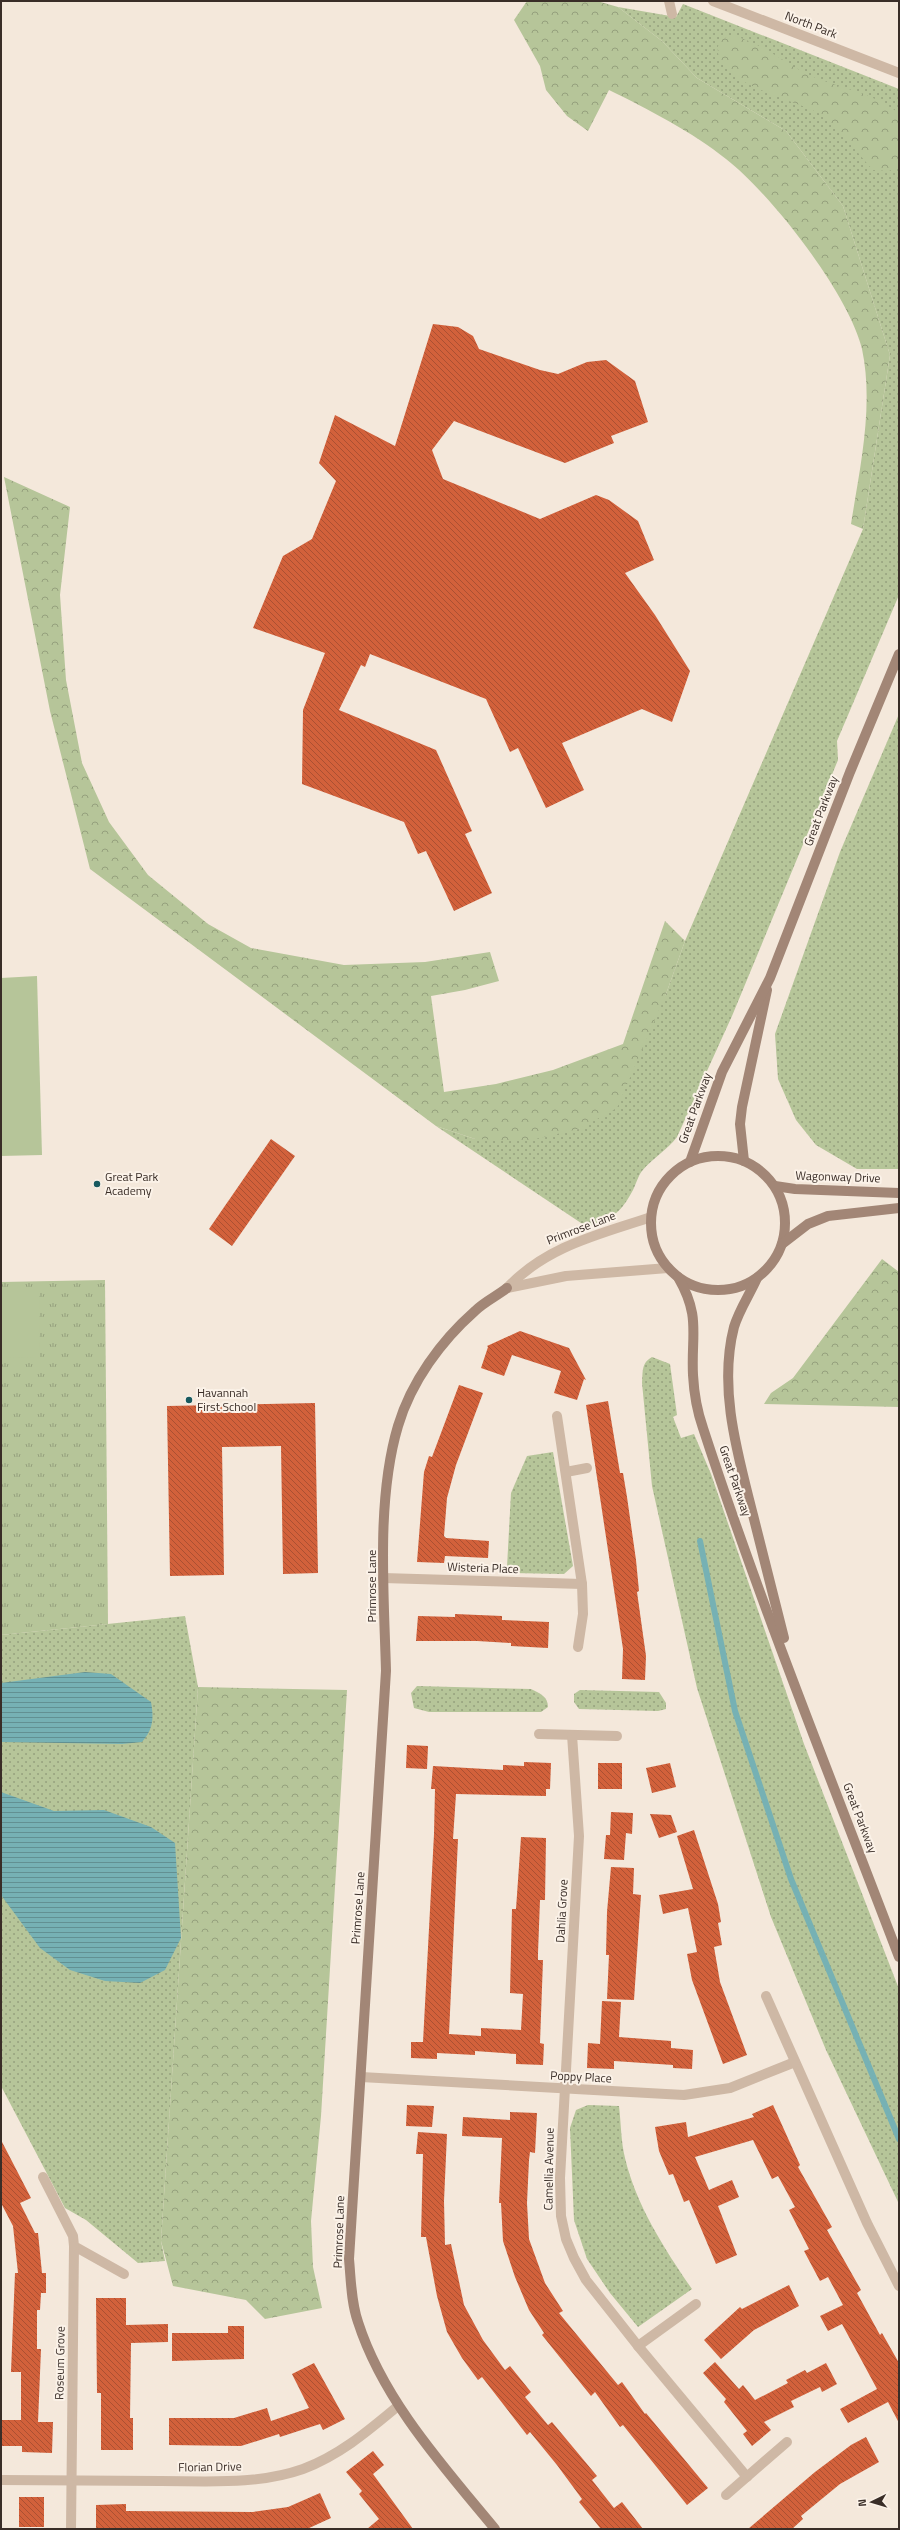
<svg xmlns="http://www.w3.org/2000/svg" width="900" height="2530" viewBox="0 0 900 2530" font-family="'Titillium Web',sans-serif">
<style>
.grass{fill:url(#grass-dots)}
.forest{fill:url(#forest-crowns)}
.park{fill:url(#park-tufts)}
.garden{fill:#b6c599}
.water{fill:url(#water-rules)}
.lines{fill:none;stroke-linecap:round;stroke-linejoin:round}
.stream{stroke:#76b1b4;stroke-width:6}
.building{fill:url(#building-back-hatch)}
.street{stroke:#ceb8a5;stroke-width:10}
.secondary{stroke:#a28676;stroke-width:10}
.poi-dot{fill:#185a5f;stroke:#fbf2e8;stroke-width:1.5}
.labels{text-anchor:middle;stroke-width:4;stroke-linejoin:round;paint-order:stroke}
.street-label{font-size:12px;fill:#392d27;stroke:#fbf2e8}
.poi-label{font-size:12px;fill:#392d27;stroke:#fbf2e8;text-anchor:start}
</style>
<defs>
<pattern id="grass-dots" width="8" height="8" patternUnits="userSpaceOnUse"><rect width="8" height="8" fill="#b6c599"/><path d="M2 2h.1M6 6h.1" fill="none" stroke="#95a07d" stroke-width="1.8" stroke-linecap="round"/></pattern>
<pattern id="forest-crowns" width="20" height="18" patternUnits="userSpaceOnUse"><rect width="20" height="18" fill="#b6c599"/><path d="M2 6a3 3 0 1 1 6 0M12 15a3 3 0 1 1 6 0" fill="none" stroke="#95a07d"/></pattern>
<pattern id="park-tufts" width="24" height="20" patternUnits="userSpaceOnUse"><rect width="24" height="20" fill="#b6c599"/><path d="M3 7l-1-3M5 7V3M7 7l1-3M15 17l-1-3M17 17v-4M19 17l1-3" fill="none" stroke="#95a07d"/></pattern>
<pattern id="water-rules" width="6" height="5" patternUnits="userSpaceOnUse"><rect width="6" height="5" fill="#76b1b4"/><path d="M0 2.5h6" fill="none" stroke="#629092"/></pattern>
<pattern id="building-back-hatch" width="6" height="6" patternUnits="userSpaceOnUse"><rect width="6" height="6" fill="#d2613b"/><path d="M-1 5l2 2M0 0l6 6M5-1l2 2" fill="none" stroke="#ab5032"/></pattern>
</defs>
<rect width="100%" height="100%" fill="#f4e8db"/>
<g class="grass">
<path d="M 683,4 L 899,89 L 899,595 L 837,741 L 838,760 L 732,1016 L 677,1137 C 667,1150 653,1158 642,1171 C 638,1176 636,1184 633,1190 C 621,1213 612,1219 587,1227 L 436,1126 L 475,1139 L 579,1129 L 666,994 L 685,941 L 863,529 L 890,355 L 843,206 L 786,131 L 697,78 L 662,41 L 618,7 L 676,17 Z"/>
<path d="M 899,714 L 899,1169 L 857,1169 L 816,1145 L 796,1120 L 778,1079 L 775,1034 L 840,852 Z"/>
<path d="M 652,1357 L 670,1364 L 677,1415 L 673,1417 L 681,1438 L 694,1434 L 711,1474 L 804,1744 L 899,1989 L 899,2204 L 826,2050 L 771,1917 L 697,1688 L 652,1486 L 642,1383 C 643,1372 641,1363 652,1357 Z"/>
<path d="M 553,1452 L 573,1566 L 564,1574 L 511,1573 L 507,1567 L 511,1493 L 527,1456 Z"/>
<path d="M 185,1616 L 198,1687 L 161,2241 L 165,2261 L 138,2263 L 86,2220 L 65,2208 L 1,2086 L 1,1635 Z"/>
<path d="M 417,1686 L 531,1689 C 539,1693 548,1696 548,1707 L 541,1712 L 429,1712 L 414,1708 L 411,1693 Z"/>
<path d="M 580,1690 L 659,1692 L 666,1703 L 666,1709 L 658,1711 L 579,1709 L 574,1702 L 574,1694 Z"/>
<path d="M 588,2105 L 619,2106 C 621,2123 621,2142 625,2158 C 636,2205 665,2250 692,2289 L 638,2327 L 610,2293 L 587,2259 L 574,2220 L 570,2128 L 576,2110 Z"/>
</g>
<g class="forest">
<path d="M 527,1 L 597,1 L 618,7 L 662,41 L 697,78 L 786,131 L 843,206 L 890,355 L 863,529 L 851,524 C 860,467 874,406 862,349 C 849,294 771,194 726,159 C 694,133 646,108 609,90 L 588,131 L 567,116 L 546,90 L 540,66 L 514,20 Z"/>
<path d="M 733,36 C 762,43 783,62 809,75 C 843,90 867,90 899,113 L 899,166 L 889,171 L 873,170 C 861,157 834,123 820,114 C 797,100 699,80 721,38 Z"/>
<path d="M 4,477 L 70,507 L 60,595 L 66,680 L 82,763 L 109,822 L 148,875 L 208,924 L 251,948 L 344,965 L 425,962 L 490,952 L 499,981 L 465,990 L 431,996 L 444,1092 L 496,1084 L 553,1070 L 623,1044 L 665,921 L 685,941 L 666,994 L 617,1108 L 579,1129 L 526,1141 L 475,1139 L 436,1126 L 90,869 L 50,711 Z"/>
<path d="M 882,1259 L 899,1272 L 899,1407 L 764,1404 L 771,1393 L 793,1378 Z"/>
<path d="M 198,1687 L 347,1690 L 321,2116 L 311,2221 L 313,2267 L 322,2308 L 265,2319 L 246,2300 L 173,2286 L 161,2241 Z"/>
</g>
<path class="park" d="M 105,1280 L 108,1624 L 1,1635 L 1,1282 Z"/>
<g class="garden">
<path d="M 37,976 L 42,1155 L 1,1156 L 1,978 Z"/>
<path d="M 1,1289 L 39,1289 L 40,1357 L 1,1358 Z"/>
</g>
<g class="water">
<path d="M 85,1672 L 111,1674 L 151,1702 C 154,1719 153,1729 142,1742 L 122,1744 L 1,1742 L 1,1683 Z"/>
<path d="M 1,1792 L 54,1811 L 104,1810 L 151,1827 L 175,1843 L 181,1938 L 165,1970 L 140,1983 L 105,1981 L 70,1970 L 40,1948 L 1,1895 Z"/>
</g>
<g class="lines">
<path class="stream" d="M 700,1541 L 735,1711 L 791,1879 L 899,2139"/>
</g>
<g class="building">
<path d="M 433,324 L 458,327 L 473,336 L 479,349 L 540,370 L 558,374 L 587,362 L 606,360 L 635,381 L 648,422 L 611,436 L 614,443 L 565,463 L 454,421 L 432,450 L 443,479 L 540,519 L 596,495 L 609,500 L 638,521 L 654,560 L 625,573 L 655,615 L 690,671 L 672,722 L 642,709 L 562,743 L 584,790 L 546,808 L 518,748 L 510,752 L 486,699 L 370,654 L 365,667 L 361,665 L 339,710 L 436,750 L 472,831 L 465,834 L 492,893 L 454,911 L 426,851 L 418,854 L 404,822 L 302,784 L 303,710 L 325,653 L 253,628 L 283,556 L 312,539 L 336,481 L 319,463 L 335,415 L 395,446 Z"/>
<path d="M 271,1139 L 295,1156 L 232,1246 L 209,1229 Z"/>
<path d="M 520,1331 L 569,1348 L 586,1380 L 584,1379 L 577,1400 L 554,1393 L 561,1371 L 512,1355 L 504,1376 L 481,1368 L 488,1347 L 487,1346 Z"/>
<path d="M 459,1385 L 483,1393 L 456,1465 L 447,1498 L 444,1536 L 446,1538 L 489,1541 L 488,1558 L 445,1556 L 444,1563 L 417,1562 L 424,1472 L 429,1456 L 432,1457 Z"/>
<path d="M 608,1401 L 620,1473 L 623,1473 L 627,1497 L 636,1560 L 639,1591 L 637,1592 L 646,1656 L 645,1680 L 622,1679 L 623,1649 L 586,1405 Z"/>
<path d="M 315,1403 L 318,1573 L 283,1574 L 281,1446 L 222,1447 L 224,1575 L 170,1576 L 167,1406 Z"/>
<path d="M 455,1614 L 502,1616 L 502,1620 L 549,1622 L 548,1648 L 511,1646 L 511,1643 L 477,1641 L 416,1641 L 418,1616 L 455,1617 Z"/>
<path d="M 407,1745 L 428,1746 L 427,1769 L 406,1768 Z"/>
<path d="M 524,1762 L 551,1763 L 550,1789 L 546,1789 L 546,1796 L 456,1794 L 453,1839 L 458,1839 L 449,2034 L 481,2036 L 481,2028 L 521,2030 L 523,1994 L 510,1993 L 512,1909 L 516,1909 L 521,1837 L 546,1838 L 545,1900 L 540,1900 L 538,1953 L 538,1960 L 543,1960 L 540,2043 L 544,2044 L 543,2065 L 516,2064 L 516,2054 L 475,2051 L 475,2055 L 437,2053 L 437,2059 L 411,2058 L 411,2042 L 423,2042 L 434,1834 L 435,1789 L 431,1789 L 433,1766 L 503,1770 L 503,1765 L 524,1766 Z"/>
<rect x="598" y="1763" width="24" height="26"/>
<path d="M 670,1763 L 676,1787 L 652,1793 L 646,1768 Z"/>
<path d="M 611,1812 L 633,1813 L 632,1834 L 626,1833 L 624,1860 L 604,1859 L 606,1835 L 610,1835 Z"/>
<path d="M 650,1814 L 671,1815 L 677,1832 L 659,1838 Z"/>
<path d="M 694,1830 L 718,1904 L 721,1922 L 718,1923 L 722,1945 L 714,1947 L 720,1982 L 747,2055 L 723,2064 L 692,1980 L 687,1954 L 697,1952 L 688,1908 L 663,1914 L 659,1895 L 693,1889 L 677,1836 Z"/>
<path d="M 611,1867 L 634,1868 L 633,1894 L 641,1895 L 634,2000 L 607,1999 L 609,1955 L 606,1955 L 607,1912 Z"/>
<path d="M 602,2001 L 621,2002 L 619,2037 L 671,2041 L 671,2048 L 693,2050 L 692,2069 L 673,2068 L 673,2065 L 614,2061 L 614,2069 L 587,2068 L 588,2043 L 600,2044 Z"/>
<path d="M 407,2105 L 434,2106 L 432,2127 L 406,2126 Z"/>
<path d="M 773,2105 L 800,2165 L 798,2167 L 832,2227 L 827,2230 L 861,2290 L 857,2293 L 880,2335 L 882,2333 L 899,2363 L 899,2423 L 888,2402 L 848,2423 L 840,2409 L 877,2389 L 842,2324 L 828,2331 L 820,2316 L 843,2305 L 828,2277 L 820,2281 L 804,2251 L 809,2249 L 789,2210 L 795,2207 L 778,2176 L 772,2179 L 753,2140 L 695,2157 L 709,2190 L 732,2180 L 739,2197 L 718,2206 L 737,2255 L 716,2264 L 689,2200 L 684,2202 L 673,2174 L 669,2175 L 659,2151 L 655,2127 L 686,2122 L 688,2137 L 754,2117 L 752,2114 Z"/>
<path d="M 510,2112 L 537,2113 L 535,2153 L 530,2152 L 529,2160 L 527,2203 L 529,2239 L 545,2283 L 563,2311 L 559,2313 L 618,2385 L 622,2382 L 645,2414 L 646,2413 L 708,2488 L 687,2505 L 623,2425 L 620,2427 L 595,2392 L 591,2396 L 542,2335 L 544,2333 L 529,2310 L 515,2277 L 503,2241 L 501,2203 L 499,2203 L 502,2138 L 462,2136 L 463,2117 L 510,2120 Z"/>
<path d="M 418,2132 L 447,2134 L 444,2201 L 445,2245 L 451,2244 L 464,2305 L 483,2340 L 505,2370 L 510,2366 L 531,2392 L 525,2397 L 548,2425 L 552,2422 L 597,2476 L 592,2480 L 614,2508 L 622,2502 L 643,2529 L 601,2529 L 579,2502 L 582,2499 L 557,2465 L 530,2432 L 527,2435 L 482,2377 L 478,2380 L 462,2358 L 447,2332 L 437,2296 L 426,2237 L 421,2237 L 423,2154 L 416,2154 Z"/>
<path d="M 1,2140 L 31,2198 L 20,2203 L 35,2233 L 38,2233 L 42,2273 L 46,2273 L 46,2293 L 41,2293 L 40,2310 L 37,2310 L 37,2349 L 41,2349 L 38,2422 L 53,2422 L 52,2453 L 22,2452 L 22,2446 L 1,2446 L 1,2420 L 21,2420 L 21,2372 L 11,2372 L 15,2273 L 18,2273 L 13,2226 L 1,2203 Z"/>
<path d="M 789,2285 L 799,2306 L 754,2330 L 721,2359 L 704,2340 L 740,2307 L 742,2309 Z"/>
<path d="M 96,2298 L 126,2298 L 126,2325 L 168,2324 L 168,2342 L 131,2343 L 130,2418 L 133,2418 L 133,2450 L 101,2450 L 101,2393 L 97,2393 Z"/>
<path d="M 228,2326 L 244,2326 L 244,2359 L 172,2361 L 172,2333 L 228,2333 Z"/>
<path d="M 715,2362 L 739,2389 L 743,2385 L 755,2400 L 788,2383 L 786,2380 L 805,2370 L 807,2373 L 826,2363 L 837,2384 L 822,2392 L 820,2387 L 791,2401 L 794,2407 L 764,2422 L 771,2430 L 752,2446 L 743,2434 L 747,2431 L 724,2402 L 726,2399 L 703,2373 Z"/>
<path d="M 314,2363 L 345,2419 L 323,2430 L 320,2424 L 280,2437 L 279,2434 L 241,2446 L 169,2445 L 169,2418 L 234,2418 L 267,2408 L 271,2421 L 309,2408 L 292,2374 Z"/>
<path d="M 866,2437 L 879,2462 L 840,2484 L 801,2516 L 803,2519 L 792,2529 L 748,2529 L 815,2472 L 851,2445 Z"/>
<path d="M 373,2451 L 384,2465 L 373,2474 L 413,2529 L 367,2529 L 379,2519 L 359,2494 L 362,2491 L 346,2472 Z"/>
<path d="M 320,2493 L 331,2518 L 307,2529 L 96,2529 L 96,2505 L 126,2504 L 126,2511 L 253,2512 L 288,2507 Z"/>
<rect x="19" y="2497" width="25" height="30"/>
</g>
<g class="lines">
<g class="street">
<path d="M 669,1 L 672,14"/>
<path d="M 713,1 L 899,73"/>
<path d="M 507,1288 C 547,1246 597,1235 651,1217"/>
<path d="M 507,1288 L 566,1276 L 668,1268"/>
<path d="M 557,1416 L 582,1584 L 583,1614 L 578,1647"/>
<path d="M 566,1472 L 587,1468"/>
<path d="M 383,1578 L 582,1584"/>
<path d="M 539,1734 L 617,1736"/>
<path d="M 572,1735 L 579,1836 L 560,2178 L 561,2216 L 566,2239 L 574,2258 L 586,2280 L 638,2346 L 747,2477"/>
<path d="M 766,1996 L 867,2223 L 899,2286"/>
<path d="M 361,2077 L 684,2095 L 730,2088 L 795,2062"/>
<path d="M 43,2177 L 73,2236 L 74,2246 L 124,2274"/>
<path d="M 638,2346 L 696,2304"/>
<path d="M 1,2480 C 54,2480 108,2481 161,2481 C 208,2481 258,2485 303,2469 C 340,2455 368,2431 398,2406"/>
<path d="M 726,2495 L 787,2442"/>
<path d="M 71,2529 L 74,2246"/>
</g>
<g class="secondary">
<circle cx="718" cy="1223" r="67"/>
<path d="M 744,1161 L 740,1124 L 742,1107 L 767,990"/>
<path d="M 690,1162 L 722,1072 L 770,978 L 850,772 L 899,654"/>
<path d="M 775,1186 L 795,1189 L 899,1193"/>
<path d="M 782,1244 L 808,1224 L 828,1216 L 899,1208"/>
<path d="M 678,1277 C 701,1317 691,1333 693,1375 C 694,1393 697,1411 703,1428 C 761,1606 832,1781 899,1957"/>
<path d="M 757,1278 C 750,1294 739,1310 734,1327 C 718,1389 738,1455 753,1515 C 763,1556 774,1597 784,1638"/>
<path d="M 495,2529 C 443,2466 383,2400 358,2322 C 351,2302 351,2280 349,2259 L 386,1671 C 384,1594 376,1500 398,1426 C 411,1382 441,1341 475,1311 C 484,1302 497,1296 507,1288"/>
</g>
</g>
<g class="poi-dot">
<circle cx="97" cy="1184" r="4"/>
<circle cx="189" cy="1400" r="4"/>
</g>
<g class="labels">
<g class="street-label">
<text transform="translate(811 25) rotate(21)" y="4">North Park</text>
<text transform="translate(821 811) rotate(-69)" y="4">Great Parkway</text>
<text transform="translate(695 1108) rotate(-70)" y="4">Great Parkway</text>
<text transform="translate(838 1177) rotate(2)" y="4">Wagonway Drive</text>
<text transform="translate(581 1228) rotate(-21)" y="4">Primrose Lane</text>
<text transform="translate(735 1481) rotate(71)" y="4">Great Parkway</text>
<text transform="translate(483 1568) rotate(2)" y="4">Wisteria Place</text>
<text transform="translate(372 1586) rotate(-90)" y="4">Primrose Lane</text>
<text transform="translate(860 1818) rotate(69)" y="4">Great Parkway</text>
<text transform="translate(358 1908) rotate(-86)" y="4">Primrose Lane</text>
<text transform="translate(562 1911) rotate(-87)" y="4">Dahlia Grove</text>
<text transform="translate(581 2077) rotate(3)" y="4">Poppy Place</text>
<text transform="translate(549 2169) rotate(-89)" y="4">Camellia Avenue</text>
<text transform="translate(339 2232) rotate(-88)" y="4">Primrose Lane</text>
<text transform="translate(60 2363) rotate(-89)" y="4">Roseum Grove</text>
<text transform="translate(210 2467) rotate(-1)" y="4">Florian Drive</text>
</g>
<g class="poi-label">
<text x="105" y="1181">Great Park<tspan x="105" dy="14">Academy</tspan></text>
<text x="197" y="1397">Havannah<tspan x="197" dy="14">First School</tspan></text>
</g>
</g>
<rect width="900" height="2530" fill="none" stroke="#392d27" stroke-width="4"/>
<g transform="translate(872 2502) rotate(265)" stroke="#fbf2e8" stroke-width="3" paint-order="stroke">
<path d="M0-3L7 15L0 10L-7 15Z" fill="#392d27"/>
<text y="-6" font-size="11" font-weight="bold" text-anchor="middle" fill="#392d27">N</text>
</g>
</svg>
